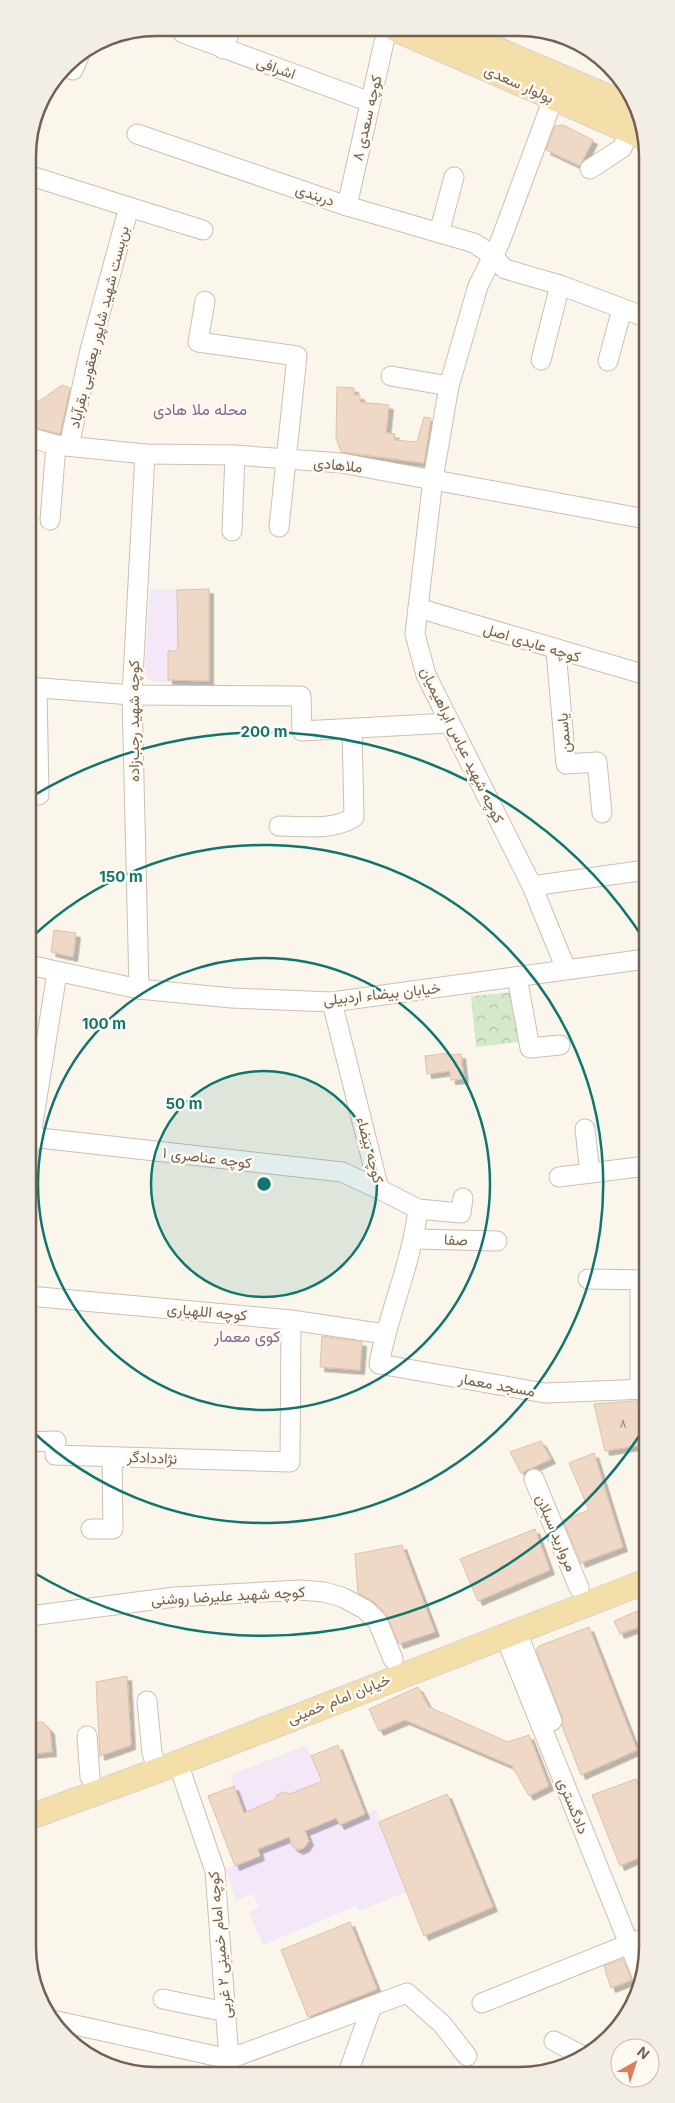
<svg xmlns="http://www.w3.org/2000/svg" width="675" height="2103" viewBox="0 0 675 2103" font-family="Inter,Vazirmatn,sans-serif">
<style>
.education{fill:#f3e7f8}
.forest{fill:url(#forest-crowns)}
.building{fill:#efd8c5;stroke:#e0c1a6;filter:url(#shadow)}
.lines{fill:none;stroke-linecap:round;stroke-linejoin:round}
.minor-casing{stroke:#cdbfb1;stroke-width:21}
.major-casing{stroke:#d8d2ce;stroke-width:26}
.minor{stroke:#fff;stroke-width:19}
.major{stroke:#f4dea9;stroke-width:24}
.ring{fill:none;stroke:#0f766e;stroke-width:2.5}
.labels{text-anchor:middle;stroke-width:5;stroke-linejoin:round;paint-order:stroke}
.number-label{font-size:12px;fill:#947e6c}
.street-label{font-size:15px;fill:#75604f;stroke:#fefaf2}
.neighbourhood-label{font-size:16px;fill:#866790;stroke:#fefaf2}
.rim{fill:none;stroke:#75604f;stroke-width:2.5}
.centre{fill:#0f766e;stroke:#fefaf2;stroke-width:2.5}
.ring-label{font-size:15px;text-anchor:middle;font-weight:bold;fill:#0f766e;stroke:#fefaf2;stroke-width:5;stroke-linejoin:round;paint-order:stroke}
</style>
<defs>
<pattern id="forest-crowns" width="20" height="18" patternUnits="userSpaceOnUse" patternTransform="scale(1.25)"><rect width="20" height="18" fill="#d4e9ca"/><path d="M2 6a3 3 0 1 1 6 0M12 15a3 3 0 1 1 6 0" fill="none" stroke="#b1c0a6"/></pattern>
<filter id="shadow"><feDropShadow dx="4.5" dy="4.5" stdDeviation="0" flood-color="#0004"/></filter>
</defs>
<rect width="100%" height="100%" fill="#fbf6eb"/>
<g class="education">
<path d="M 150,589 L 209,589 L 209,683 L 153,682 L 144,674 Z"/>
<path d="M 307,1745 L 340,1825 L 376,1810 L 407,1892 L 359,1911 L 356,1906 L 263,1945 L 249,1912 L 259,1907 L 253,1894 L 236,1900 L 225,1869 L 260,1856 L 230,1775 Z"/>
</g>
<path class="forest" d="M 513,992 L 519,1042 L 476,1047 L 471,996 Z"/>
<g class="building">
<path d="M 563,125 L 593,140 L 580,166 L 546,150 L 555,126 Z"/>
<path d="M 62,385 L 70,388 L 60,434 L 28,426 L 28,409 Z"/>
<path d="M 337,387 L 354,388 L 354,395 L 360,395 L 360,402 L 389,405 L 386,433 L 395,434 L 394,440 L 417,442 L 424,417 L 431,418 L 424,463 L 341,452 L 336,438 Z"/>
<path d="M 209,589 L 209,681 L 168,680 L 168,651 L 178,651 L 177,590 Z"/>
<path d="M 54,930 L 76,933 L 73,957 L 51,952 Z"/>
<path d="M 449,1053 L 449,1055 L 461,1054 L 464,1079 L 451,1080 L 450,1071 L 427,1074 L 425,1056 Z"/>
<path d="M 322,1336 L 362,1342 L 360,1370 L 320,1367 Z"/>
<path d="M 647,1400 L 647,1444 L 605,1451 L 594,1404 Z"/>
<path d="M 541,1441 L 551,1459 L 521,1473 L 510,1452 Z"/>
<path d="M 594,1453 L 623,1547 L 581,1563 L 563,1520 L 589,1510 L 569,1463 Z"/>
<path d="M 535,1529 L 550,1570 L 478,1601 L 460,1559 Z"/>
<path d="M 402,1545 L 435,1632 L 399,1644 L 386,1614 L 374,1602 L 358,1593 L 355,1554 Z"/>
<path d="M 647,1607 L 647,1624 L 620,1634 L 614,1621 Z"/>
<path d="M 589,1627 L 637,1750 L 581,1775 L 562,1726 L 562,1717 L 536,1650 L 539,1646 Z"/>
<path d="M 127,1676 L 131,1745 L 100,1756 L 96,1682 Z"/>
<path d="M 418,1687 L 429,1707 L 508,1742 L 529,1735 L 549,1786 L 529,1796 L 512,1766 L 405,1720 L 379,1731 L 369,1709 Z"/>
<path d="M 43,1722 L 50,1730 L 52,1752 L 30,1754 L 30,1723 Z"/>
<path d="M 338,1745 L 365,1814 L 340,1825 L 336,1818 L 305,1831 L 309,1841 L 305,1847 L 299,1850 L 293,1847 L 289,1837 L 258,1849 L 260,1856 L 235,1866 L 208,1796 L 234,1786 L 244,1813 L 274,1800 L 277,1795 L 284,1792 L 290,1794 L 322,1781 L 311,1756 Z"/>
<path d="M 636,1779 L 647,1809 L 647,1854 L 620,1866 L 592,1795 Z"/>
<path d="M 447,1794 L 493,1907 L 424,1936 L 379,1822 Z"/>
<path d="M 350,1922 L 377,1989 L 308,2017 L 281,1950 Z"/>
<path d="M 623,1959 L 632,1980 L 611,1988 L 604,1966 Z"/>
</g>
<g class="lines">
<g class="minor-casing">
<g id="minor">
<path d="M 183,33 L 370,102"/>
<path d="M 223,49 L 231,28"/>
<path d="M 65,66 L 73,70 L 79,56"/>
<path d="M 553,99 L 500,242 L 478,286 L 449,386 L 433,479 L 415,634 L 426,675 L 532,886 L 566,969"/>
<path d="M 137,134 L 347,206 L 474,243 L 492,255 L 505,269 L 560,285 L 645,317"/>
<path d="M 590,169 L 622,148 L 629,131"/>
<path d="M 28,175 L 129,207 L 90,350 L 69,446"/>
<path d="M 347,206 L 387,29"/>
<path d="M 129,207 L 203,230"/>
<path d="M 439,233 L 454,177"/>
<path d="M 205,301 L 198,342 L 297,356 L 279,527"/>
<path d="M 541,360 L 560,285"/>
<path d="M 608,361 L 622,309"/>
<path d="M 391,376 L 449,386"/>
<path d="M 28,437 L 56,445 L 145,454 L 235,455 L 341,463 L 646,519"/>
<path d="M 50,520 L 56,445"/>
<path d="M 232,531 L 235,455"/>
<path d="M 418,608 L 646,675"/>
<path d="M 556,651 L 566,764 L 597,762 L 602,813"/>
<path d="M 28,687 L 132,695 L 301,696 L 302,731 L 449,723"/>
<path d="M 37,688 L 39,795"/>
<path d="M 279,826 C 303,826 334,831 354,817 L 352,729"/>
<path d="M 532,886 L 646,870"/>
<path d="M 29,965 L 139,989 L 232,998 L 332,1002 L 646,959"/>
<path d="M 517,977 L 530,1048 L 560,1045"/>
<path d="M 139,989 L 132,695 L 145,454"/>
<path d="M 332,1002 L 379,1189 L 418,1209 C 412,1262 389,1311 379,1364 L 545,1393 L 647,1389"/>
<path d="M 585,1129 L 590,1173"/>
<path d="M 31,1137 L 342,1172 L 379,1189"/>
<path d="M 29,1148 L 57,973"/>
<path d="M 559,1177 L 646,1166"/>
<path d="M 418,1209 L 461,1213 L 463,1198"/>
<path d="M 415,1239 L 497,1241"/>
<path d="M 588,1279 L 646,1280"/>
<path d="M 29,1296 L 291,1320 L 385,1334"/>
<path d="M 640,1390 L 640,1280"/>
<path d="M 29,1442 L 56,1441 L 55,1455 L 290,1462 L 291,1320"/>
<path d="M 534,1479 L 579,1588"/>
<path d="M 91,1529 L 113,1529 L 112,1457"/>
<path d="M 30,1616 L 175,1597 L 300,1590 L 324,1592 L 342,1597 L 366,1610 L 378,1622 L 393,1659"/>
<path d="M 517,1632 L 552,1721"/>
<path d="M 505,1636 L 642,1976"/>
<path d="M 147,1701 L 152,1753 L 158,1770"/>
<path d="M 87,1736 L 90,1777"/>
<path d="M 178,1763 L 215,1871 L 229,2059 L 226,2073"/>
<path d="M 163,1999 L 226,2012"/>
<path d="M 482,2003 L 639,1940"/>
<path d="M 57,2021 L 229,2059 L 407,1993 L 442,2024 L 467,2056"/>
<path d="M 554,2041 L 585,2057"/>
<path d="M 348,2073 L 372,2006"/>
</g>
</g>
<g class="major-casing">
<g id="major">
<path d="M 395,29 L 645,138"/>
<path d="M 449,29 L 632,107"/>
<path d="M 30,1817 L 178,1763 L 647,1581"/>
</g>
</g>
<use href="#minor" class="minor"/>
<use href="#major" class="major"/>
</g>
<circle cx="264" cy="1184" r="113" fill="#0f766e" fill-opacity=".12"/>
<g class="ring">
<circle cx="264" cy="1184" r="113"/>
<circle cx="264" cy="1184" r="226"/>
<path d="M31 938A339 339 0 1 1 31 1430"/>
<path d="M645 1427A452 452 0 0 1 31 1571M31 797A452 452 0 0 1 645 941"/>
</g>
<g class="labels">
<g class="number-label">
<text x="623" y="1428">۸</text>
</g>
<g class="street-label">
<text transform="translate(276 68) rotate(20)" y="5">اشرافی</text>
<text transform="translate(519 84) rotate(24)" y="5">بولوار سعدی</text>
<text transform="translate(367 118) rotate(-77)" y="5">کوچه سعدی ۸</text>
<text transform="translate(315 195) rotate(19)" y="5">دربندی</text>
<text transform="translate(99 327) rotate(-76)" y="5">بن‌بست شهید شاپور یعقوبی بقرآباد</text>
<text transform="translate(338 465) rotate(6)" y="5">ملاهادی</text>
<text transform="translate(532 643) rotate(17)" y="5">کوچه عابدی اصل</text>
<text transform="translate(134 721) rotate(-90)" y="5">کوچه شهید رجب‌زاده</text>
<text transform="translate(564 733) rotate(-95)" y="5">یاسمن</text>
<text transform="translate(462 745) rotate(64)" y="5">کوچه شهید عباس ابراهیمیان</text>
<text transform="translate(382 994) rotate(-6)" y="5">خیابان بیضاء اردبیلی</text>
<text transform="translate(370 1150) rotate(75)" y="5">کوچه بیضاء</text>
<text transform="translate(207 1158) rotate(7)" y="5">کوچه عناصری ۱</text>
<text transform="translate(456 1240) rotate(2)" y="5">صفا</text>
<text transform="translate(207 1312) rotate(5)" y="5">کوچه اللهیاری</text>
<text transform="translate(497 1385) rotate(10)" y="5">مسجد معمار</text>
<text transform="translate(152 1458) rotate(2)" y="5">نژاددادگر</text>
<text transform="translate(556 1533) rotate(67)" y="5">مروارید سبلان</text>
<text transform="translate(228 1596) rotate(-3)" y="5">کوچه شهید علیرضا روشنی</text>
<text transform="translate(339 1699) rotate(-22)" y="5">خیابان امام خمینی</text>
<text transform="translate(573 1806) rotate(68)" y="5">دادگستری</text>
<text transform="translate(220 1945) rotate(-95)" y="5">کوچه امام خمینی ۲ غربی</text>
</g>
<g class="neighbourhood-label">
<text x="200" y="415">محله ملا هادی</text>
<text x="247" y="1342">کوی معمار</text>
</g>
</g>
<path d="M0 0H675V2103H0ZM156 36H519A120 120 0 0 1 639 156V1947A120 120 0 0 1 519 2067H156A120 120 0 0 1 36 1947V156A120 120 0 0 1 156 36Z" fill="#f3eee5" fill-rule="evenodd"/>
<path class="rim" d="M156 36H519A120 120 0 0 1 639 156V1947A120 120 0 0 1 519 2067H156A120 120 0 0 1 36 1947V156A120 120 0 0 1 156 36Z"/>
<circle cx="264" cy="1184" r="8" class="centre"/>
<g class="ring-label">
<text x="264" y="737">200 m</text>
<text x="121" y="882">150 m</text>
<text x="104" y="1029">100 m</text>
<text x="184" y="1109">50 m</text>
</g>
<g transform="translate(635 2063) rotate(39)"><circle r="24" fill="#fefaf2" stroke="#c7bcb1"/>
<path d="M0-4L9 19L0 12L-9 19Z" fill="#dc805a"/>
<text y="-8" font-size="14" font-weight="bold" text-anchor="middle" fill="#75604f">N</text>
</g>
</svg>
